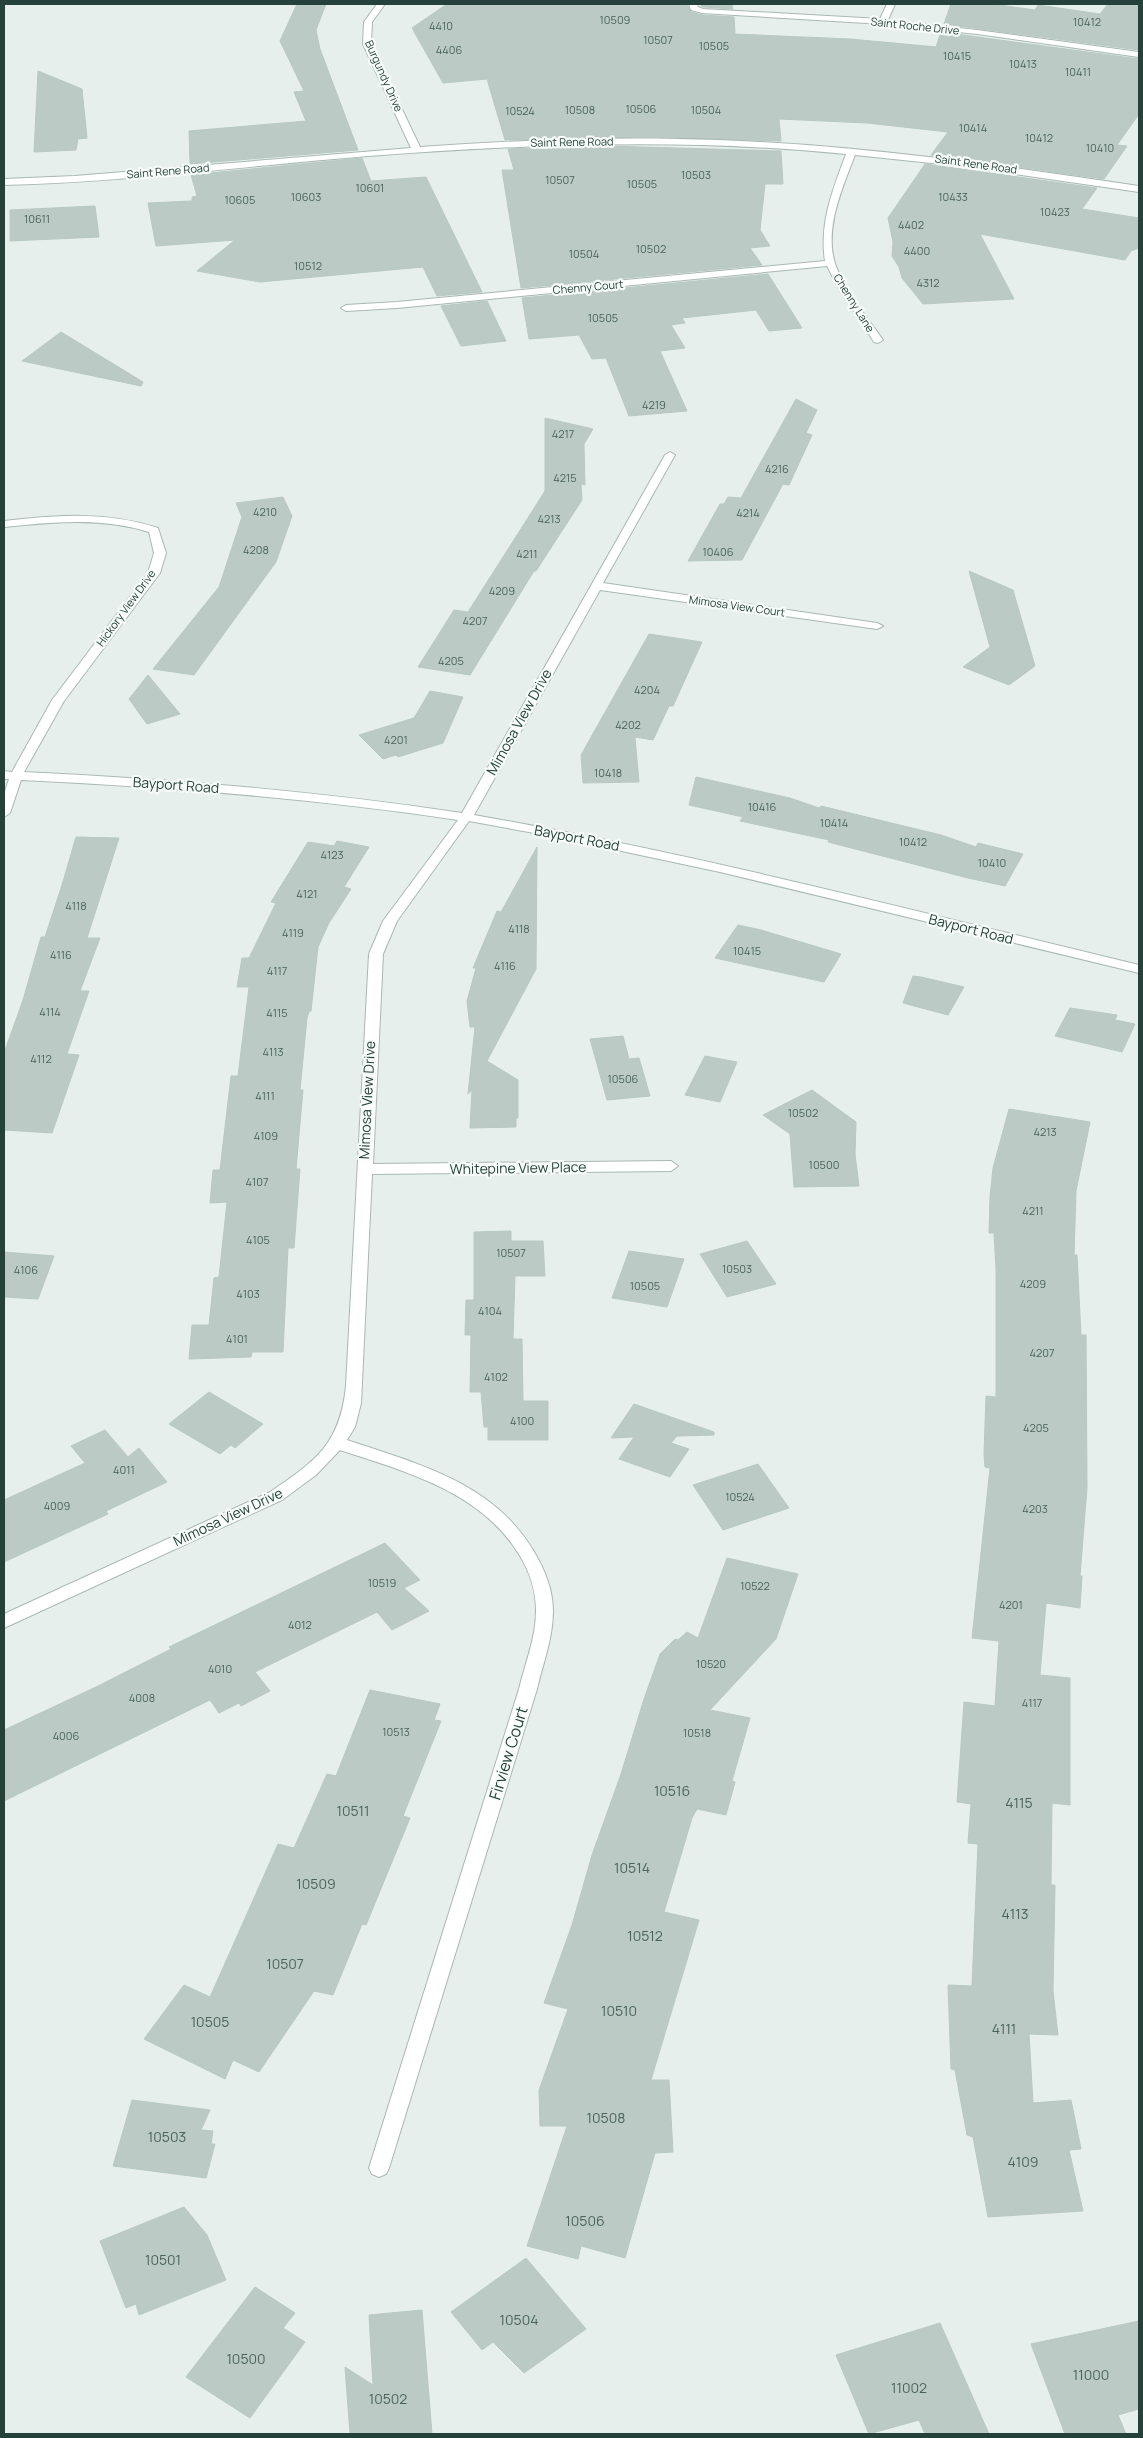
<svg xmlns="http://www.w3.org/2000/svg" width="1143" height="2438" viewBox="0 0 1143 2438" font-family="Manrope,sans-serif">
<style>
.building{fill:#bbcac4;stroke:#b8c9c2}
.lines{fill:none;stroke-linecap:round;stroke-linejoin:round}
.minor-casing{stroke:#a8b8b2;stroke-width:2}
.minor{fill:#fff;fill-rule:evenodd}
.labels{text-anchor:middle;stroke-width:4.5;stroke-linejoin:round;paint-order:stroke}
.number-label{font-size:11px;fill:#4a645c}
.far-street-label{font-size:11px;fill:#24423a;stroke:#f7fbf9}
.street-label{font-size:14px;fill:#24423a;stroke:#f7fbf9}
.near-number-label{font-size:14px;fill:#4a645c}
.near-street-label{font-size:16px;fill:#24423a;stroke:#f7fbf9}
</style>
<rect width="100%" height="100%" fill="#e6efeb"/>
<g class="building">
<path d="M 297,4 L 326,4 L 316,30 L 320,49 L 358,150 L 190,164 L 189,131 L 306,121 L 294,92 L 304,91 L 280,41 Z"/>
<path d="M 447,4 L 687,4 L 691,12 L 702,15 L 734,17 L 735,34 L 850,39 L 936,47 L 941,32 L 1139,59 L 1139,114 L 1117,145 L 1127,146 L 1104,179 L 931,155 L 948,132 L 867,123 L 779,119 L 781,141 L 644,137 L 505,140 L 487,79 L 443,83 L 412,28 Z"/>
<path d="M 699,4 L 732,4 L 733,9 L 703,7 Z"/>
<path d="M 951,4 L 992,4 L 1035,10 L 1038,5 L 1100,14 L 1108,4 L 1139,4 L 1139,50 L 944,24 Z"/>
<path d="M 38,71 L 82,89 L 87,138 L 78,139 L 76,150 L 34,152 Z"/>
<path d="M 607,146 L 781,151 L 783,184 L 765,184 L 760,230 L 770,246 L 750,248 L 762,265 L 521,288 L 502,170 L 514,170 L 508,149 Z"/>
<path d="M 362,158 L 371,181 L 426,177 L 482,292 L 437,296 L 423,267 L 260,282 L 197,271 L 235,240 L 156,246 L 148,203 L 192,201 L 192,197 L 197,196 L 191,175 Z"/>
<path d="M 925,164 L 1097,188 L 1082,209 L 1139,218 L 1139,248 L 1131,251 L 1125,260 L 980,234 L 1014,299 L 923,304 L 902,278 L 899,267 L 892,256 L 893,242 L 888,218 Z"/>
<path d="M 95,206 L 99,237 L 10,241 L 10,210 Z"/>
<path d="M 768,274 L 802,328 L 769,331 L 756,310 L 682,318 L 685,323 L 671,325 L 685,348 L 660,351 L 687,411 L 629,416 L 606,358 L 592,359 L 579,335 L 529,339 L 522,298 Z"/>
<path d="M 487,301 L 506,341 L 461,346 L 441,306 Z"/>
<path d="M 61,332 L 143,382 L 141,386 L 22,361 Z"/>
<path d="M 796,399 L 817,410 L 806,433 L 812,435 L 789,485 L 783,484 L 742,560 L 688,561 L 720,504 L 724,504 L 728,497 L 741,498 Z"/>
<path d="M 545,418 L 593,429 L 584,444 L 585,485 L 581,484 L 582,500 L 536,571 L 534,571 L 470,675 L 418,667 L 454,610 L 468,612 L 545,491 Z"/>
<path d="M 283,497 L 292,516 L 276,562 L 194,675 L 153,669 L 219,587 L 242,517 L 236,503 Z"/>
<path d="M 969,571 L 1013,590 L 1035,666 L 1009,685 L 963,667 L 990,647 Z"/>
<path d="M 649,634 L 702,642 L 673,706 L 669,706 L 653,740 L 635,737 L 639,782 L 583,783 L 581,755 Z"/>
<path d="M 148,675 L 180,714 L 147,724 L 129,699 Z"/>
<path d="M 430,691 L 463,697 L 443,743 L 398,757 L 396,755 L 383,759 L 359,735 L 414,718 Z"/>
<path d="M 696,777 L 790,798 L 819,808 L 821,806 L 941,835 L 976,847 L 978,843 L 1023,854 L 1005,886 L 968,878 L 828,842 L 829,840 L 740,821 L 743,817 L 689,805 Z"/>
<path d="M 76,837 L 119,838 L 87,938 L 100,938 L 80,991 L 89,991 L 67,1054 L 79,1055 L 52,1133 L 4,1130 L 4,1053 L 23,1000 L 41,937 L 45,937 L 62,885 Z"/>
<path d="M 337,841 L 369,847 L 344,887 L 351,889 L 329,923 L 318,947 L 311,1011 L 309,1012 L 307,1018 L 300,1090 L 303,1090 L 296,1169 L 300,1169 L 294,1248 L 288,1248 L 283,1352 L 252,1352 L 251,1357 L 189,1359 L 192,1325 L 209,1325 L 214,1278 L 219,1277 L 227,1202 L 210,1203 L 213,1170 L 220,1170 L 231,1076 L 238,1076 L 249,987 L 237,987 L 242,958 L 249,958 L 276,903 L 271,902 L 308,842 L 334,846 Z"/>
<path d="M 537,847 L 536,969 L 487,1061 L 518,1080 L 518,1118 L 516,1118 L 516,1127 L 470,1128 L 472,1090 L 468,1094 L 475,1027 L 470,1027 L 467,1001 L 476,968 L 473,968 L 497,911 L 501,912 Z"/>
<path d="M 738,925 L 761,930 L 841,954 L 824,982 L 715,958 Z"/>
<path d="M 913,976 L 921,977 L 964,987 L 948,1015 L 903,1003 Z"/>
<path d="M 1070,1008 L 1117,1015 L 1115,1020 L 1135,1024 L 1122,1052 L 1055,1036 Z"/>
<path d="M 623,1036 L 629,1059 L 639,1058 L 650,1096 L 607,1100 L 590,1039 Z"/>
<path d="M 705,1056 L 737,1062 L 720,1102 L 685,1095 Z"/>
<path d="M 812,1090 L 856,1122 L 855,1154 L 859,1186 L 794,1187 L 790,1134 L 763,1115 Z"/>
<path d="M 1009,1109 L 1090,1122 L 1076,1191 L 1074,1255 L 1077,1255 L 1081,1335 L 1086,1335 L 1087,1488 L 1080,1576 L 1082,1576 L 1080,1608 L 1046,1603 L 1040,1675 L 1070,1678 L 1070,1805 L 1052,1803 L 1051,1885 L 1055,1885 L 1053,1991 L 1058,2035 L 1029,2034 L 1033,2103 L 1071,2100 L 1081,2149 L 1069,2150 L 1083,2211 L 988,2217 L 973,2137 L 967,2135 L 955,2070 L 951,2069 L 948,1985 L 972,1986 L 978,1844 L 968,1843 L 971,1804 L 957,1802 L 964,1702 L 995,1706 L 999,1641 L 972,1638 L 990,1468 L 985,1467 L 984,1454 L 986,1396 L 996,1397 L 996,1268 L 994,1233 L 989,1233 L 990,1197 L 993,1168 Z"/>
<path d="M 511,1231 L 511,1241 L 543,1241 L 545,1276 L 515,1276 L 513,1339 L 522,1339 L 523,1401 L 548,1401 L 548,1440 L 488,1440 L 488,1427 L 484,1427 L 481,1392 L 470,1392 L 471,1335 L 465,1335 L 466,1300 L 474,1300 L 474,1232 Z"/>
<path d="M 747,1241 L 776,1284 L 727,1297 L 700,1254 Z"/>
<path d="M 629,1251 L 684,1259 L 667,1307 L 612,1298 Z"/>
<path d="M 4,1252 L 54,1256 L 38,1299 L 4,1297 Z"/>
<path d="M 209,1392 L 263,1424 L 235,1448 L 231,1445 L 220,1454 L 169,1424 Z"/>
<path d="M 634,1404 L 714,1432 L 714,1435 L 677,1436 L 671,1443 L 689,1449 L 670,1477 L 619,1459 L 634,1437 L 611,1438 Z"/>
<path d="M 105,1430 L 128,1457 L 139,1448 L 167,1482 L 106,1511 L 108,1514 L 4,1562 L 4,1500 L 85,1463 L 71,1446 Z"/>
<path d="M 758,1464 L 789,1508 L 723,1530 L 693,1485 Z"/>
<path d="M 385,1543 L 420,1580 L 404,1588 L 429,1611 L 392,1630 L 377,1612 L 255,1672 L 270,1691 L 241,1706 L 239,1703 L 219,1713 L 210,1700 L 4,1801 L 4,1730 L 96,1687 L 171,1649 L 169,1647 Z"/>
<path d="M 727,1558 L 798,1574 L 776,1639 L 710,1710 L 750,1718 L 732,1781 L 735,1782 L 726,1815 L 697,1809 L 692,1818 L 664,1912 L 699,1920 L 651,2080 L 669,2080 L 673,2152 L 655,2153 L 625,2258 L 581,2246 L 578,2259 L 527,2246 L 567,2126 L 540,2126 L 539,2090 L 568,2009 L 544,2003 L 572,1925 L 592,1855 L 621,1774 L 644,1699 L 660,1654 L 675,1639 L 678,1640 L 687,1632 L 698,1638 Z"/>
<path d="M 370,1690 L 440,1704 L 434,1720 L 441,1721 L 403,1816 L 410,1818 L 366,1925 L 362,1924 L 333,1995 L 314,1991 L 259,2072 L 233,2060 L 225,2079 L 144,2039 L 184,1985 L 210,1997 L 278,1844 L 294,1848 L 327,1774 L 336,1776 Z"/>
<path d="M 132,2100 L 210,2110 L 201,2130 L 213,2131 L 211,2144 L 215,2144 L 206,2178 L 113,2166 Z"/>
<path d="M 184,2207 L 207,2235 L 226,2280 L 139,2315 L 136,2304 L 126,2308 L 100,2241 Z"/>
<path d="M 526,2258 L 586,2329 L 524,2373 L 493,2342 L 482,2350 L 451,2312 Z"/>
<path d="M 255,2287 L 295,2313 L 283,2328 L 305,2342 L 250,2418 L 186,2377 Z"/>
<path d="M 422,2310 L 432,2434 L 350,2434 L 345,2367 L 373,2385 L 369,2315 Z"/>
<path d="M 1139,2321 L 1139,2409 L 1118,2415 L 1126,2434 L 1065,2434 L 1031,2344 Z"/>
<path d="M 940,2323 L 989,2434 L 925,2434 L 919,2420 L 869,2434 L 836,2355 Z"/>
</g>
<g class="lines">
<g class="minor-casing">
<g id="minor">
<path d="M 377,4 L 385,4 L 372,22 L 371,44 L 420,147 C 519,140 619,136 718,140 C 859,145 999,165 1139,186 L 1139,192 L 960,166 L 855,155 C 842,189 822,233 837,269 C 848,295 867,317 883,340 L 878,343 L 874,342 L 839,289 L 827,266 L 397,308 L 346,311 L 341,308 L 346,305 L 397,302 L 825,261 C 819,223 833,189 846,154 C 687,138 526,144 368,156 C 247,166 125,182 4,185 L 4,179 L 75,176 L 411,148 L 363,44 L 364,22 Z"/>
<path d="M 689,4 L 697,4 L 698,7 L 703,9 L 880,19 L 887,4 L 895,4 L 888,20 L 977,30 L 1139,52 L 1139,57 L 977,34 L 883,24 L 702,13 L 691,10 Z"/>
<path d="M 670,452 L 675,455 L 603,583 L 877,623 L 883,626 L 877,629 L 600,590 L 474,815 C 698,854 918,912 1139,965 L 1139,973 L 720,872 L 551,836 L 469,821 L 397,921 L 383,954 L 373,1164 L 671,1161 L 678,1166 L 671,1171 L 372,1174 L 361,1403 L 355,1427 L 347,1440 C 418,1464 492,1482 533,1550 C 544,1568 553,1589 553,1611 C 553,1638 543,1663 537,1689 L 389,2168 L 386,2174 L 379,2177 L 372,2174 L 369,2168 L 519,1689 C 525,1663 536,1638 536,1611 C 536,1592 530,1572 520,1556 C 482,1492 407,1472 340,1450 L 316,1475 L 282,1500 L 4,1628 L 4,1614 L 270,1492 C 316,1461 340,1444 346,1386 L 369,954 L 383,921 L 458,820 C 313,798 167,787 21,780 L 10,813 L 4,817 L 4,794 L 9,779 L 4,779 L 4,771 L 12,772 L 52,700 L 148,573 L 154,553 L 149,532 C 101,517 53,522 4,527 L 4,521 C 57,515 106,511 158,528 L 166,553 L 160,573 L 64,701 L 24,772 C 171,779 317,791 462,813 L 665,455 Z"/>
</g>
</g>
<use href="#minor" class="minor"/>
</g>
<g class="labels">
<g class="number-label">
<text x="615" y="24">10509</text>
<text x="1087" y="26">10412</text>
<text x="441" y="30">4410</text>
<text x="658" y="44">10507</text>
<text x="714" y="50">10505</text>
<text x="449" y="54">4406</text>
<text x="957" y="60">10415</text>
<text x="1023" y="68">10413</text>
<text x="1078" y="76">10411</text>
<text x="641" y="113">10506</text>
<text x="580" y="114">10508</text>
<text x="706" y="114">10504</text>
<text x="520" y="115">10524</text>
<text x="973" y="132">10414</text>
<text x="1039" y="142">10412</text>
<text x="1100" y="152">10410</text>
<text x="696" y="179">10503</text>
<text x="560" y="184">10507</text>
<text x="642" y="188">10505</text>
<text x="370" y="192">10601</text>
<text x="306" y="201">10603</text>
<text x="953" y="201">10433</text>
<text x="240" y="204">10605</text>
<text x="1055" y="216">10423</text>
<text x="37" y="223">10611</text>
<text x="911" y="229">4402</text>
<text x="651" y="253">10502</text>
<text x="917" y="255">4400</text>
<text x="584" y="258">10504</text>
<text x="308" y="270">10512</text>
<text x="928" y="287">4312</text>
<text x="603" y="322">10505</text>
<text x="654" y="409">4219</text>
<text x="563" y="438">4217</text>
<text x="777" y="473">4216</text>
<text x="565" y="482">4215</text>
<text x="265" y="516">4210</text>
<text x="748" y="517">4214</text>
<text x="549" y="523">4213</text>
<text x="256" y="554">4208</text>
<text x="718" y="556">10406</text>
<text x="527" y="558">4211</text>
<text x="502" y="595">4209</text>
<text x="475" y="625">4207</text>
<text x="451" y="665">4205</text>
<text x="647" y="694">4204</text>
<text x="628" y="729">4202</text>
<text x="396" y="744">4201</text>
<text x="608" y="777">10418</text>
<text x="762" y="811">10416</text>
<text x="834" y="827">10414</text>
<text x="913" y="846">10412</text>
<text x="332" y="859">4123</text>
<text x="992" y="867">10410</text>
<text x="307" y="898">4121</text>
<text x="76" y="910">4118</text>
<text x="519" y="933">4118</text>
<text x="293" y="937">4119</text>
<text x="747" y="955">10415</text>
<text x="61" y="959">4116</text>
<text x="505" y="970">4116</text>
<text x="277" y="975">4117</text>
<text x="50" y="1016">4114</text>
<text x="277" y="1017">4115</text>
<text x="273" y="1056">4113</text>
<text x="41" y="1063">4112</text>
<text x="623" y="1083">10506</text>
<text x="265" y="1100">4111</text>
<text x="803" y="1117">10502</text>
<text x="1045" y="1136">4213</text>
<text x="266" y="1140">4109</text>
<text x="824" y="1169">10500</text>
<text x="257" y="1186">4107</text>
<text x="1033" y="1215">4211</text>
<text x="258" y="1244">4105</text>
<text x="511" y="1257">10507</text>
<text x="737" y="1273">10503</text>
<text x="26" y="1274">4106</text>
<text x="1033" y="1288">4209</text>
<text x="645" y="1290">10505</text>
<text x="248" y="1298">4103</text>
<text x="490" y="1315">4104</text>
<text x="237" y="1343">4101</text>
<text x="1042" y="1357">4207</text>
<text x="496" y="1381">4102</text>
<text x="522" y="1425">4100</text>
<text x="1036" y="1432">4205</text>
<text x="124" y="1474">4011</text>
<text x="740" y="1501">10524</text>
<text x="57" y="1510">4009</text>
<text x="1035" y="1513">4203</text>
<text x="382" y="1587">10519</text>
<text x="755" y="1590">10522</text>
<text x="1011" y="1609">4201</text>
<text x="300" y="1629">4012</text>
<text x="711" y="1668">10520</text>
<text x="220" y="1673">4010</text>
<text x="142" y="1702">4008</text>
<text x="1032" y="1707">4117</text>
<text x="396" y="1736">10513</text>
<text x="697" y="1737">10518</text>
<text x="66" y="1740">4006</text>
</g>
<g class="far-street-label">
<text transform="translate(915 26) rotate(6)" y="4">Saint Roche Drive</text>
<text transform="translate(384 76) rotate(66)" y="4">Burgundy Drive</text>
<text transform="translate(572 142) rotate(-1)" y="4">Saint Rene Road</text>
<text transform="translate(976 164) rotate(8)" y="4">Saint Rene Road</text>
<text transform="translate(168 171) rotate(-5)" y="4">Saint Rene Road</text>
<text transform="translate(588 287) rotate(-5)" y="4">Chenny Court</text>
<text transform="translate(854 303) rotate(58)" y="4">Chenny Lane</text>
<text transform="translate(737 606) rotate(8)" y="4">Mimosa View Court</text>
<text transform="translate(126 608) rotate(-54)" y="4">Hickory View Drive</text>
</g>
<g class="street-label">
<text transform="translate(519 722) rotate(-61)" y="5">Mimosa View Drive</text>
<text transform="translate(176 785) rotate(4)" y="5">Bayport Road</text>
<text transform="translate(577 838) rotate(11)" y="5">Bayport Road</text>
<text transform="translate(971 929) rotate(14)" y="5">Bayport Road</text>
<text transform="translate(367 1100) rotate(-87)" y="5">Mimosa View Drive</text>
<text transform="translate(518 1168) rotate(-1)" y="5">Whitepine View Place</text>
<text transform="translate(228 1517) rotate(-25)" y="5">Mimosa View Drive</text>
</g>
<g class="near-number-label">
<text x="672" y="1796">10516</text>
<text x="1019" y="1808">4115</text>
<text x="353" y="1816">10511</text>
<text x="632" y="1873">10514</text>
<text x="316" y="1889">10509</text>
<text x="1015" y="1919">4113</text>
<text x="645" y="1941">10512</text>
<text x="285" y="1969">10507</text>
<text x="619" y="2016">10510</text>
<text x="210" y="2027">10505</text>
<text x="1004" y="2034">4111</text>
<text x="606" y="2123">10508</text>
<text x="167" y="2142">10503</text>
<text x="1023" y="2167">4109</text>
<text x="585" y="2226">10506</text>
<text x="163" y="2265">10501</text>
<text x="519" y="2325">10504</text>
<text x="246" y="2364">10500</text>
<text x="1091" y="2380">11000</text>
<text x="909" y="2393">11002</text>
<text x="388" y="2404">10502</text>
</g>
<g class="near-street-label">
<text transform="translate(508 1753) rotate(-73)" y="6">Firview Court</text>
</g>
</g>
<rect width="1143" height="2438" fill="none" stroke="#24423a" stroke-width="10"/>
</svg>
